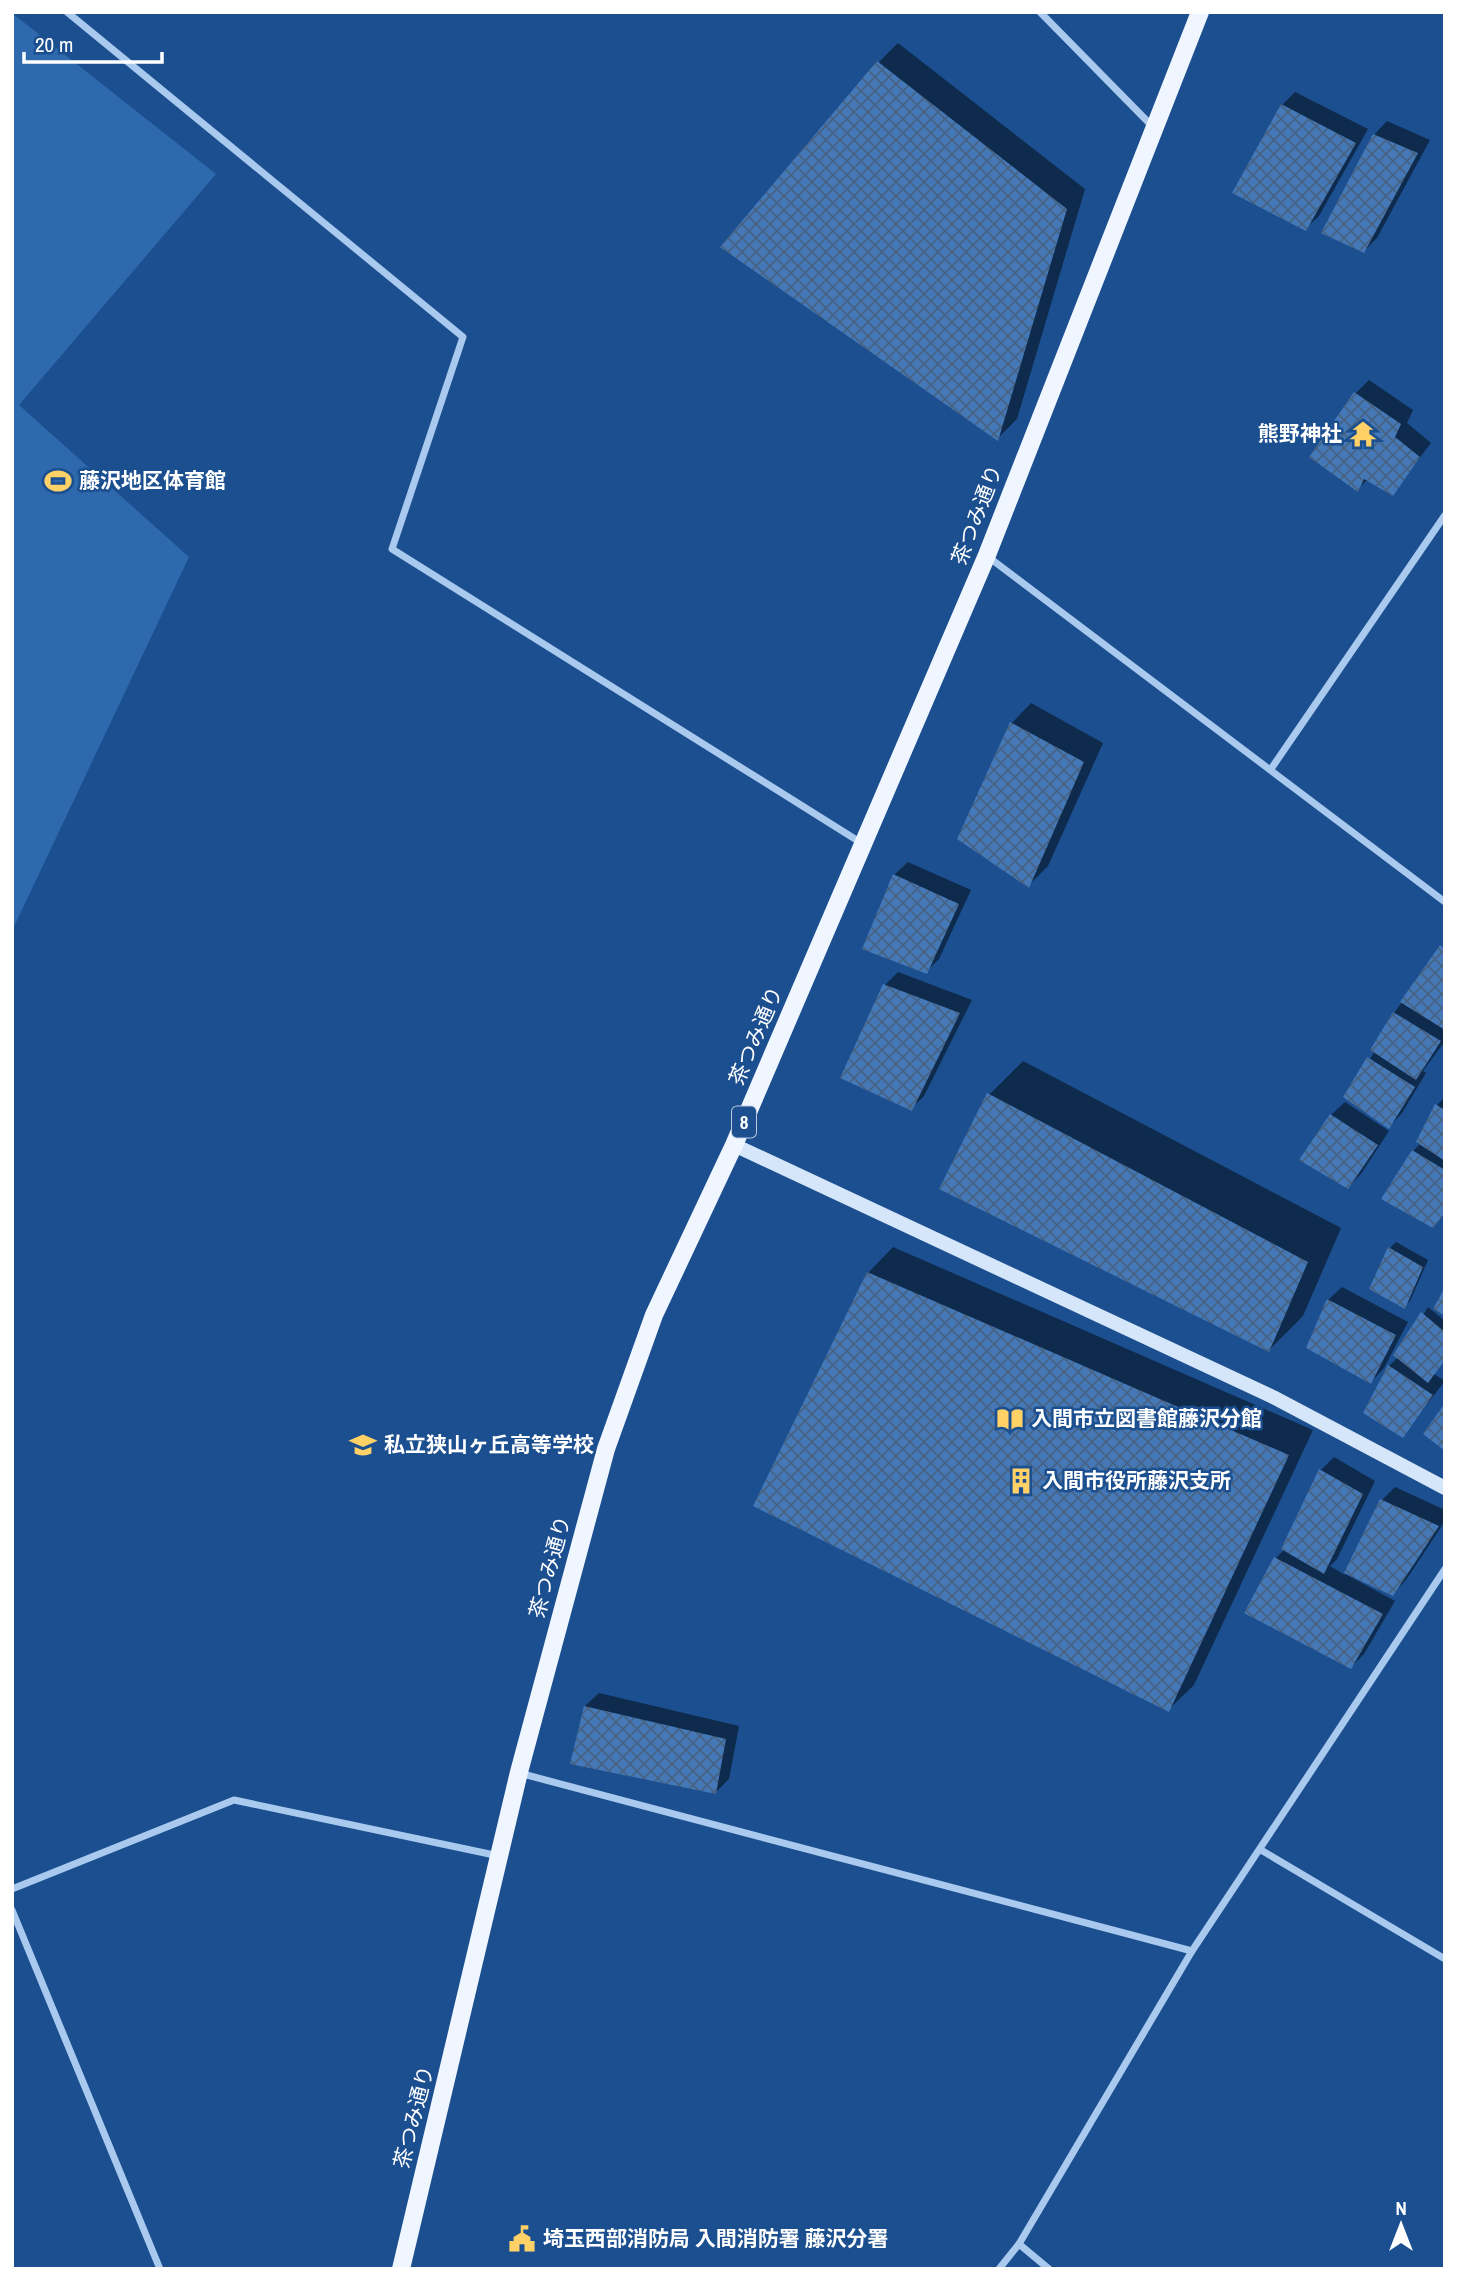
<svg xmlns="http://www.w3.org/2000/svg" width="1457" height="2281" viewBox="0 0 1457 2281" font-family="'Archivo Narrow','Noto Sans JP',sans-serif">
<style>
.green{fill:#2e69ad}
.shadow{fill:#0007}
.building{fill:url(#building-cross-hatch)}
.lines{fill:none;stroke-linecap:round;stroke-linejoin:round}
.street{stroke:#a9c9ee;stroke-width:7}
.secondary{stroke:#d6e6fa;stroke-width:14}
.primary{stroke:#f0f6ff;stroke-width:18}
.labels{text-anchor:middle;stroke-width:5;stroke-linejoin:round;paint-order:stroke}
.shield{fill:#1b4f8f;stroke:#bbcadd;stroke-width:2}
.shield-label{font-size:19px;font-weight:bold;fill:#fff}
.poi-label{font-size:21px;font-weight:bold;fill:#fff;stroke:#1b4f8f;text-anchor:start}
.street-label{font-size:21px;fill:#fff;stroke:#1b4f8f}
</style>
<defs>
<pattern id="building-cross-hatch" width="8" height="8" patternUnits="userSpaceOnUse" patternTransform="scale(1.75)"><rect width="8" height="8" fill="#4478b7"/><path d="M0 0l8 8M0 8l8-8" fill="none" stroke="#486282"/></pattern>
</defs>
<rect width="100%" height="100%" fill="#1b4f8f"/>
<path class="green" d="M 12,13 L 216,174 L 19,405 L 189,557 L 12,931 Z"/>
<g class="shadow">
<path d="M 898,43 L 1085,189 L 1017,419 L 998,438 L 879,62 Z"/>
<path d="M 1295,92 L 1368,129 L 1319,216 L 1305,229 L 1282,105 Z"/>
<path d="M 1387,121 L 1430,140 L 1377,238 L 1364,251 L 1374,135 Z"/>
<path d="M 1369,380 L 1413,410 L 1407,423 L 1431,443 L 1392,494 L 1368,479 L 1357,490 L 1356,393 Z"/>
<path d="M 1031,703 L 1103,743 L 1048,866 L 1029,885 L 959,839 L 1012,723 Z"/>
<path d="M 908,862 L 971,890 L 939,959 L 926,972 L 894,875 Z"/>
<path d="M 1445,943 L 1445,1041 L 1423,1071 L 1426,1073 L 1402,1113 L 1389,1127 L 1346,1097 L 1375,1051 L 1394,1013 Z"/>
<path d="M 898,972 L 972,1000 L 924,1096 L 911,1109 L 885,985 Z"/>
<path d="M 1023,1061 L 1341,1228 L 1303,1316 L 1269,1350 L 989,1095 Z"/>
<path d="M 1445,1097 L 1445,1213 L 1432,1226 L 1413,1151 L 1421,1143 L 1437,1105 Z"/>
<path d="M 1345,1102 L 1389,1131 L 1361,1174 L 1348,1187 L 1331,1115 Z"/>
<path d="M 1396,1242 L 1428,1260 L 1410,1301 L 1404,1307 L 1390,1248 Z"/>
<path d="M 893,1247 L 1313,1430 L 1194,1685 L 1168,1710 L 868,1273 Z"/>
<path d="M 1342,1287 L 1408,1322 L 1384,1368 L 1371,1382 L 1328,1300 Z"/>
<path d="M 1428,1307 L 1445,1321 L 1445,1359 L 1434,1374 L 1445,1381 L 1403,1435 L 1389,1366 L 1398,1357 Z"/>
<path d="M 1334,1457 L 1375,1481 L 1337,1559 L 1330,1566 L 1345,1575 L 1382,1500 L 1395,1487 L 1445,1510 L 1445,1521 L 1406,1580 L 1393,1594 L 1348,1572 L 1347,1575 L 1395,1601 L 1364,1654 L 1351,1667 L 1276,1558 L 1285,1549 L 1321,1470 Z"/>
<path d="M 599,1693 L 739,1726 L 729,1779 L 716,1792 L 585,1706 Z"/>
</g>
<g class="building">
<path d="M 877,61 L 1067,209 L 998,441 L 720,247 Z"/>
<path d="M 1281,104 L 1356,143 L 1306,231 L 1232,193 Z"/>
<path d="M 1373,134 L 1418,153 L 1364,253 L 1321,233 Z"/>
<path d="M 1354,392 L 1401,424 L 1395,437 L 1420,457 L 1393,496 L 1364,479 L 1358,492 L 1309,457 Z"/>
<path d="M 1010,722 L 1084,762 L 1029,888 L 957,839 Z"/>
<path d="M 893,874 L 959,904 L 927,974 L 862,949 Z"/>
<path d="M 1440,945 L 1445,949 L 1445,1030 L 1400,1002 Z"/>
<path d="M 883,984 L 960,1013 L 912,1111 L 840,1078 Z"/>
<path d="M 1393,1012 L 1441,1041 L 1416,1080 L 1370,1050 Z"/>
<path d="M 1367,1057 L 1415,1087 L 1389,1129 L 1343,1097 Z"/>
<path d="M 987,1093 L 1308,1262 L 1269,1352 L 939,1189 Z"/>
<path d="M 1435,1104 L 1445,1110 L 1445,1161 L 1416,1142 Z"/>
<path d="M 1330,1114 L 1378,1145 L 1348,1189 L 1299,1160 Z"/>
<path d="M 1412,1150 L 1445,1170 L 1445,1213 L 1433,1228 L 1381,1199 Z"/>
<path d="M 1388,1247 L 1423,1267 L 1405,1309 L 1369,1289 Z"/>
<path d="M 867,1272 L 1289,1455 L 1169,1712 L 753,1506 Z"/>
<path d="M 1445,1287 L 1445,1316 L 1433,1309 Z"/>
<path d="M 1327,1299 L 1396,1335 L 1371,1384 L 1306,1348 Z"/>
<path d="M 1421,1312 L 1445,1332 L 1445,1360 L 1428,1383 L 1393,1355 Z"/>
<path d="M 1388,1365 L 1433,1395 L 1403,1438 L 1363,1413 Z"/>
<path d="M 1445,1403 L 1445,1451 L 1423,1434 Z"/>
<path d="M 1319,1469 L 1363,1494 L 1324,1574 L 1281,1549 Z"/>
<path d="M 1380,1499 L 1439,1526 L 1393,1596 L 1344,1573 Z"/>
<path d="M 1274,1557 L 1383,1614 L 1351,1669 L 1244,1613 Z"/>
<path d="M 584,1706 L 726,1739 L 716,1794 L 570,1764 Z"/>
</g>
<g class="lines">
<g class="street">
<path d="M 67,12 L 463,337 L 392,549 L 863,844"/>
<path d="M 1040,12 L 1152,126"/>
<path d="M 987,556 L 1445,902"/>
<path d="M 1271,769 L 1445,515"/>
<path d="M 519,1773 L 1192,1951"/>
<path d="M 1261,1850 L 1445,1959"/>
<path d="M 12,1889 L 234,1800 L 499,1856"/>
<path d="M 12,1910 L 160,2269"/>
<path d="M 1019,2244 L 1049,2269"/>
<path d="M 999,2269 L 1019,2244 L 1192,1951 L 1445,1569"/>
</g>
<path class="secondary" d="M 734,1145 L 1273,1397 L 1445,1488"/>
<path class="primary" d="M 401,2269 L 519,1772 L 606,1449 L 654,1315 L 734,1145 L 987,555 L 1200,12"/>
</g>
<defs>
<g id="temple-bare" transform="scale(2.1)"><path d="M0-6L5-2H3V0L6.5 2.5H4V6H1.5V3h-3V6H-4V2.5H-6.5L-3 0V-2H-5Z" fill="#ffd166" stroke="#1b4f8f" stroke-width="2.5" paint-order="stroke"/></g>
<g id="stadium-bare" transform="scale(2.1)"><path d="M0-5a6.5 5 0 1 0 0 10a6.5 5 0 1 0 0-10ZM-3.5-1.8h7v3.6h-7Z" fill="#ffd166" stroke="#1b4f8f" stroke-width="2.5" paint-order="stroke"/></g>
<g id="library-bare" transform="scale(2.1)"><path d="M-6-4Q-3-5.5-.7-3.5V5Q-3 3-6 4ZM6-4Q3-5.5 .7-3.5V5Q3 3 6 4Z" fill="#ffd166" stroke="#1b4f8f" stroke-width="2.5" paint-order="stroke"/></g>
<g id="school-bare" transform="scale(2.1)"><path d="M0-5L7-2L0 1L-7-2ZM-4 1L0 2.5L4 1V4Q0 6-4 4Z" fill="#ffd166" stroke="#1b4f8f" stroke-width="2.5" paint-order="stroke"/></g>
<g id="building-bare" transform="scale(2.1)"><path d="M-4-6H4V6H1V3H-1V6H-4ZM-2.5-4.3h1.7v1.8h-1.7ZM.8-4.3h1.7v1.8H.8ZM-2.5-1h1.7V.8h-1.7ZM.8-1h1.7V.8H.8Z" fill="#ffd166" stroke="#1b4f8f" stroke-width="2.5" paint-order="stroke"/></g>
<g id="civic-bare" transform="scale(2.1)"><path d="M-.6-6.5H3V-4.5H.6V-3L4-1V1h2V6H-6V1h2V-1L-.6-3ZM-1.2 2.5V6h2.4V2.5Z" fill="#ffd166" stroke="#1b4f8f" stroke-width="2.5" paint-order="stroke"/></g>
</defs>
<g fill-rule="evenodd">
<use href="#temple-bare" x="1363" y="434"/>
<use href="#stadium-bare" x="58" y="481"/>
<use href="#library-bare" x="1010" y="1419"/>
<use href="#school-bare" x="363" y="1445"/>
<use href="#building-bare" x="1021" y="1481"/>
<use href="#civic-bare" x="522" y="2239"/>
</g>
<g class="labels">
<rect class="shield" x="732" y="1106.5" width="24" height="31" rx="5"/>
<g class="shield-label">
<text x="744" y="1129">8</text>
</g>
<g class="poi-label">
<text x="1342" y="441" text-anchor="end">熊野神社</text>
<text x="79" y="488">藤沢地区体育館</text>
<text x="1031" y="1426">入間市立図書館藤沢分館</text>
<text x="384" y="1452">私立狭山ヶ丘高等学校</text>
<text x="1042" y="1488">入間市役所藤沢支所</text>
<text x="543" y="2246">埼玉西部消防局 入間消防署 藤沢分署</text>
</g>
<g class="street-label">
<text transform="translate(977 515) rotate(-69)" y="7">茶つみ通り</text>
<text transform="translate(756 1036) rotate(-67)" y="7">茶つみ通り</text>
<text transform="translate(550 1567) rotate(-75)" y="7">茶つみ通り</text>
<text transform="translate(414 2117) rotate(-76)" y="7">茶つみ通り</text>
</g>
</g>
<rect width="1457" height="2281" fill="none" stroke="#ffffff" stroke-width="28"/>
<g transform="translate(1401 2225)" stroke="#1b4f8f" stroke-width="5" paint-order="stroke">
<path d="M0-5L12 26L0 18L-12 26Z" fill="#ffffff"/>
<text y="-10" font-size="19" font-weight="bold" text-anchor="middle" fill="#ffffff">N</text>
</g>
<path d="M24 52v10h138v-10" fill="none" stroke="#ffffff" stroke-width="3.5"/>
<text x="35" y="52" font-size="21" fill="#ffffff" stroke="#1b4f8f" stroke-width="5" paint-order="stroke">20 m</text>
</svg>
